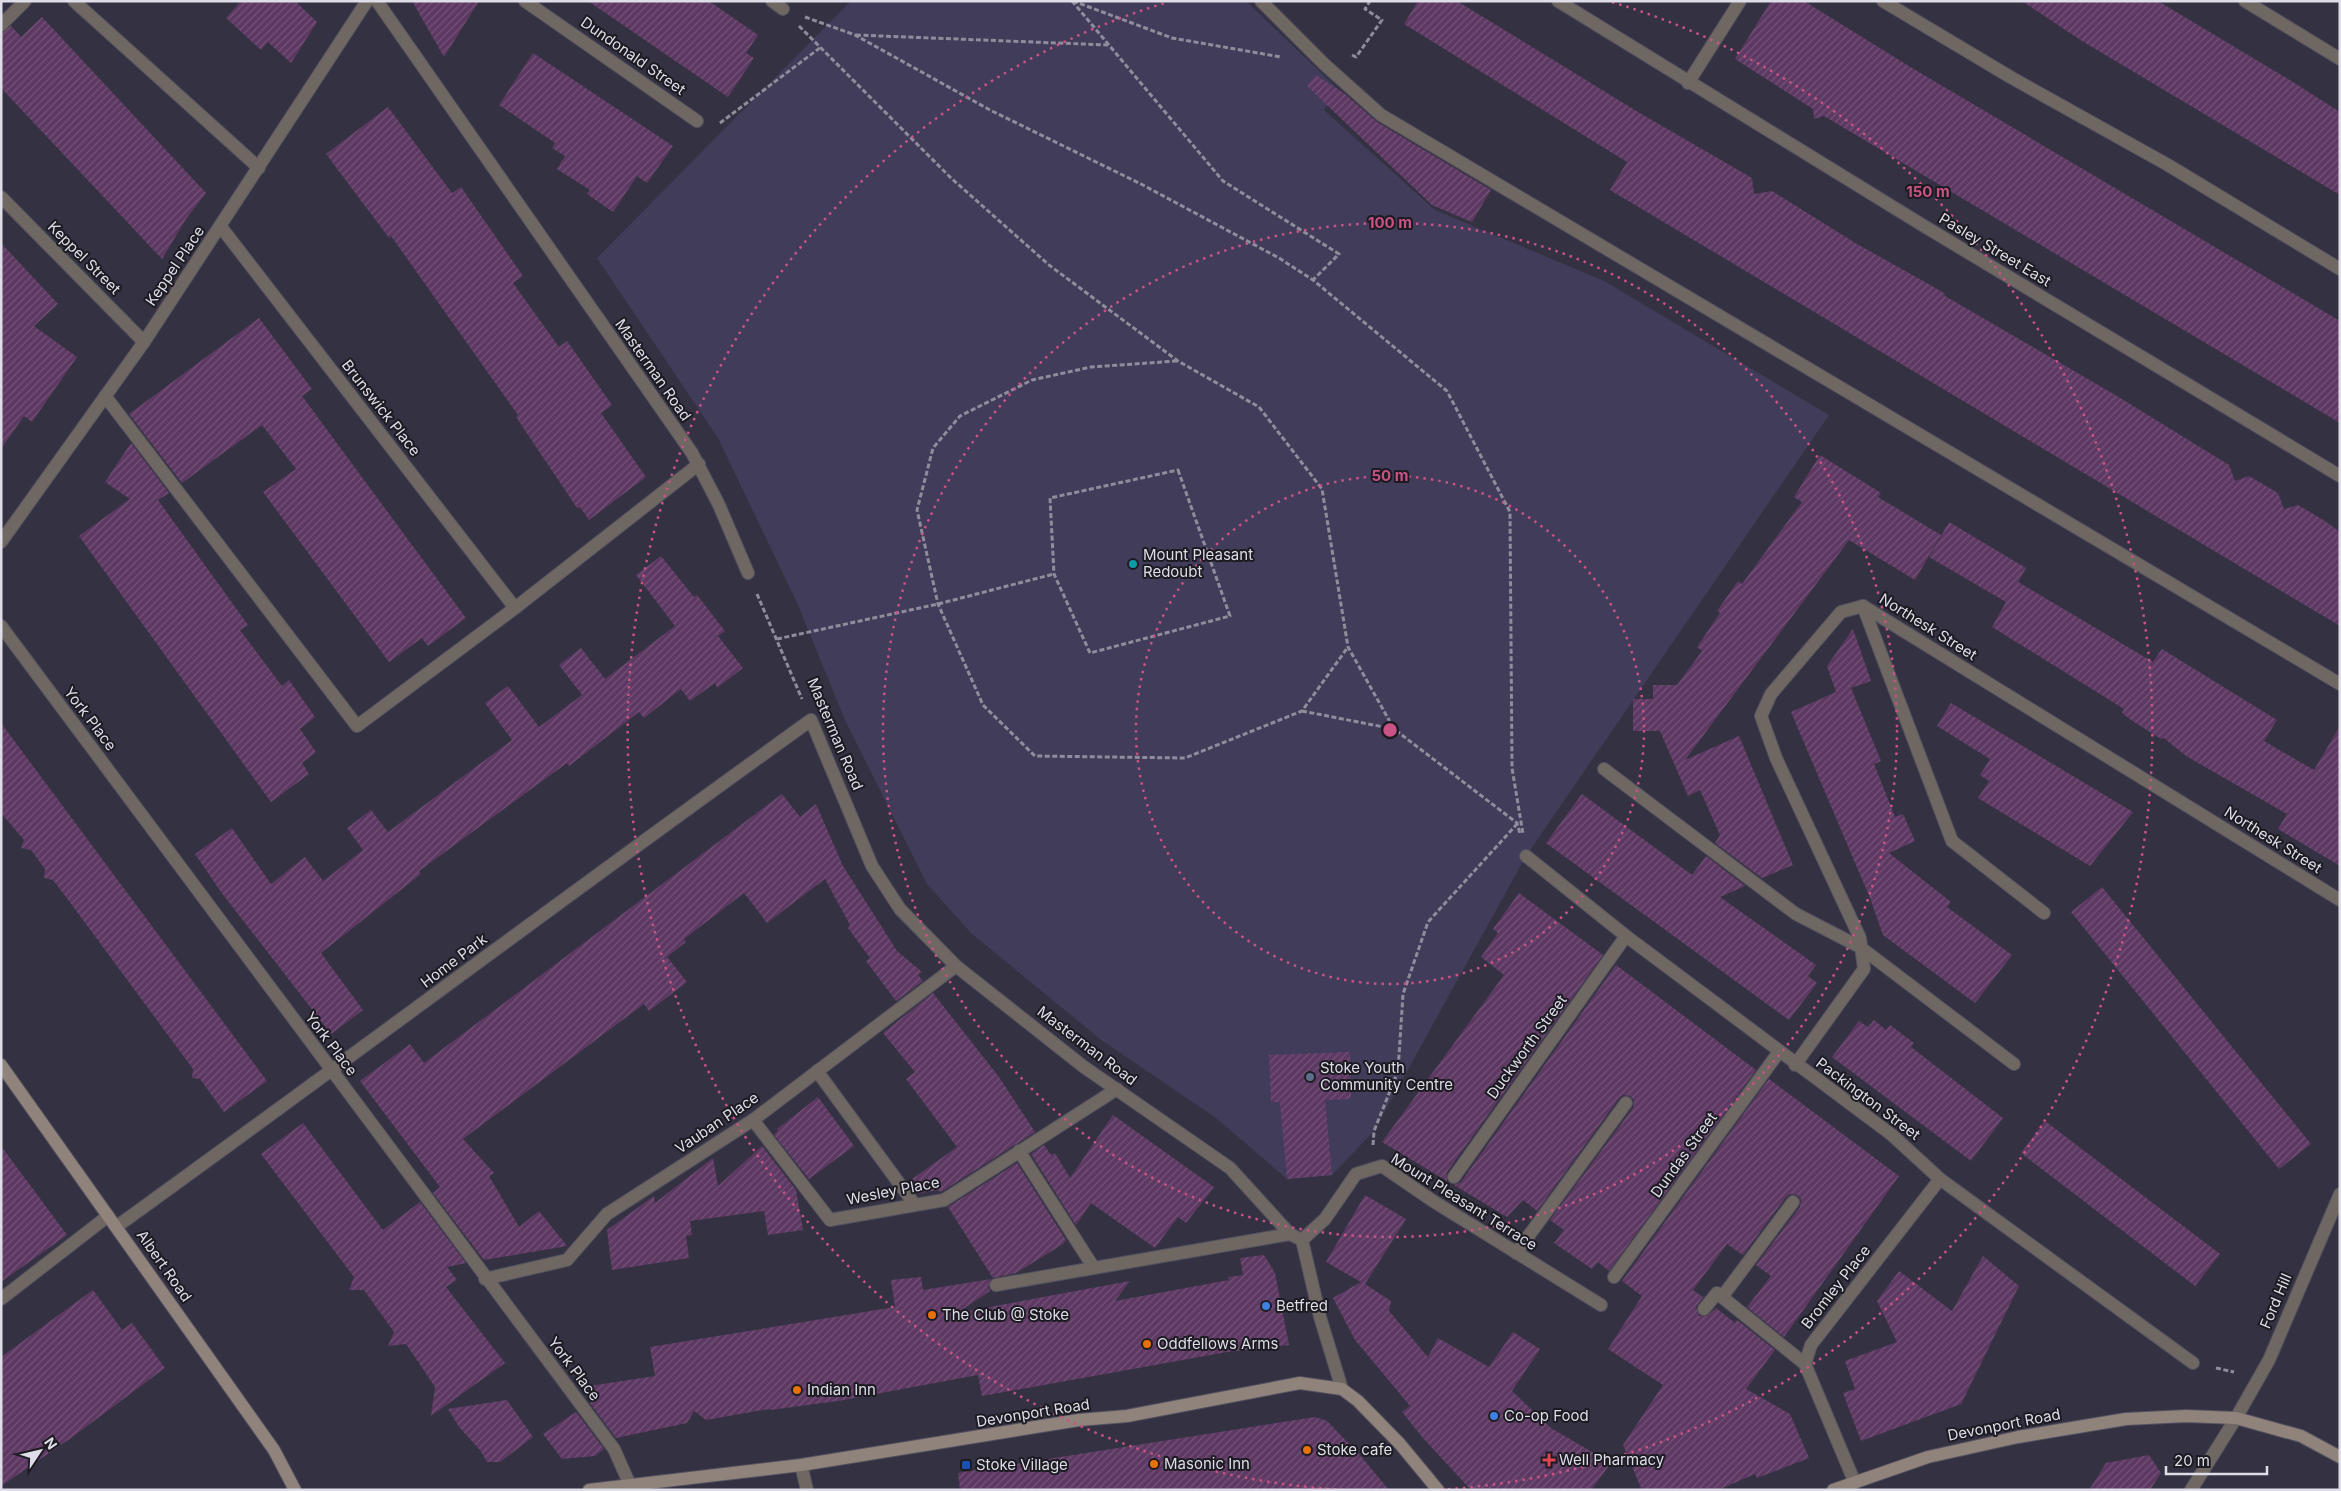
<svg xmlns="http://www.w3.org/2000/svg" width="2341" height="1491" viewBox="0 0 2341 1491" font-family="Inter,sans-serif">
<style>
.green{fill:#403c5a}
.building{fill:url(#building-hatch)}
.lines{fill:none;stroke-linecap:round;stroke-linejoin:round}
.service-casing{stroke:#535160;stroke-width:14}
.minor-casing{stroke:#535160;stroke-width:14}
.tertiary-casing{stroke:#535160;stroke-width:14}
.secondary-casing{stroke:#535160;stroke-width:14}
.path{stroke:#8f8d9b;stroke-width:3;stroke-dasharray:5 2.5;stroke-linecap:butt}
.service{stroke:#6f6762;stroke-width:12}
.minor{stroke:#6f6762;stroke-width:12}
.tertiary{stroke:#6f6762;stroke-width:12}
.secondary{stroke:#90837b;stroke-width:12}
.ring{fill:none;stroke:#ca5385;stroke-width:2.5;stroke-dasharray:2.5 5}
.culture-dot{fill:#0f9aa8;stroke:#1c1b22;stroke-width:2}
.service-dot{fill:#5c6f8a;stroke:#1c1b22;stroke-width:2}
.shop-dot{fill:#3f7fe0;stroke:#1c1b22;stroke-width:2}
.food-dot{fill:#e8710a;stroke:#1c1b22;stroke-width:2}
.health-dot{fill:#e0444e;stroke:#1c1b22;stroke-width:2}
.transit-dot{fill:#1a4fb4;stroke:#1c1b22;stroke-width:2}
.labels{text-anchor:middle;stroke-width:4;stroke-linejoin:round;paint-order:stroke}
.street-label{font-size:15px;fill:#dedde8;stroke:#1c1b22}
.poi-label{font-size:15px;fill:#dedde8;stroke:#1c1b22;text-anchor:start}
.centre{fill:#ca5385;stroke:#1c1b22;stroke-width:2.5}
.ring-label{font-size:15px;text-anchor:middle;font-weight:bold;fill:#ca5385;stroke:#1c1b22;stroke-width:4;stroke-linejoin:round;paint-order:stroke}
</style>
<defs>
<pattern id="building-hatch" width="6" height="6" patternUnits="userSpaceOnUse" patternTransform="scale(1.25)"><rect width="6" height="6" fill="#5d3862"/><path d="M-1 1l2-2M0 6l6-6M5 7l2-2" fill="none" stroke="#745478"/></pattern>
</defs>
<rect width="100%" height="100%" fill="#343242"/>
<path class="green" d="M 851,1 L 1246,1 L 1339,90 L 1324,110 L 1435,210 L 1604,281 L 1829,415 L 1526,856 L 1374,1131 L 1332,1175 L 1287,1179 L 1216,1118 L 1100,1039 L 971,933 L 927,884 L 845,720 L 798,605 L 718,438 L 597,258 Z"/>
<g class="building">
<path d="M 241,1 L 295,1 L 317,22 L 291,63 L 268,42 L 261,50 L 226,18 Z"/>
<path d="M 412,1 L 479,1 L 444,57 Z"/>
<path d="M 588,1 L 709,1 L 758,35 L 746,53 L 754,58 L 728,97 Z"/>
<path d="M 1418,1 L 1457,1 L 1638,112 L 1752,178 L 1754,194 L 1772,191 L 1857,244 L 1916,277 L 1944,293 L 1945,296 L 2117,396 L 2229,465 L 2235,481 L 2249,476 L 2278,493 L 2284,509 L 2298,505 L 2325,521 L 2340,532 L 2340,626 L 1610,190 L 1627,162 L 1404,24 Z"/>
<path d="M 1771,1 L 1804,1 L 1912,68 L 2340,321 L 2340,423 L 1824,116 L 1814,119 L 1813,109 L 1735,59 Z"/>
<path d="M 2022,1 L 2158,1 L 2293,82 L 2340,112 L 2340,195 L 2082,41 Z"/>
<path d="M 42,17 L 206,193 L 186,219 L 162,259 L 1,88 L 1,33 L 11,26 L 21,37 Z"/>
<path d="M 533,53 L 673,146 L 647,183 L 637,176 L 613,212 L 587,194 L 590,190 L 557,169 L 565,156 L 552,148 L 555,143 L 499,105 Z"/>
<path d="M 1316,75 L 1345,94 L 1377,122 L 1491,190 L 1472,222 L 1432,205 L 1307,86 Z"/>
<path d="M 388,107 L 452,193 L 461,187 L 523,276 L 513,283 L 559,347 L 567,341 L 612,405 L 601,413 L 646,477 L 589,520 L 580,507 L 577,508 L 516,417 L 518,415 L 391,236 L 389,238 L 326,154 Z"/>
<path d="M 1,243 L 58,304 L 34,326 L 77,357 L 32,422 L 24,416 L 1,449 Z"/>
<path d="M 259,318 L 312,389 L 302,396 L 466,618 L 428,646 L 422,638 L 389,662 L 263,492 L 296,469 L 262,425 L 182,483 L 129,414 Z"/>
<path d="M 131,443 L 169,493 L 158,500 L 248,625 L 240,630 L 282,686 L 289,680 L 315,717 L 300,729 L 316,752 L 302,763 L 309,774 L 271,802 L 79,536 L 130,499 L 105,482 Z"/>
<path d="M 1820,455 L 1881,493 L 1878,497 L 1941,535 L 1915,580 L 1849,540 L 1685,760 L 1739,736 L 1793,865 L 1762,878 L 1715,843 L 1720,835 L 1700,790 L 1688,796 L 1660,731 L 1633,731 L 1633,699 L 1653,699 L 1653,685 L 1677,685 L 1702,651 L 1697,647 L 1720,613 L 1717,611 L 1738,581 L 1742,584 L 1802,502 L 1794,497 Z"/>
<path d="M 1949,522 L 2026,568 L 2018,582 L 2153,662 L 2162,649 L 2277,720 L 2264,741 L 2314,770 L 2340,726 L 2340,866 L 2278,829 L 2287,814 L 2186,756 L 2164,738 L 2161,739 L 2131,720 L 2122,713 L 2124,709 L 1992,627 L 2006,602 L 1929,557 Z"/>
<path d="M 661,556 L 694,597 L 697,595 L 725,631 L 718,636 L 743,668 L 717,688 L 715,683 L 690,701 L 681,689 L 644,718 L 639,712 L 569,766 L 567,763 L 419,871 L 421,874 L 321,953 L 363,1010 L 331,1034 L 221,892 L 195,854 L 232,828 L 271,884 L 305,857 L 323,881 L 363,850 L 347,828 L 371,810 L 388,832 L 512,740 L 485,703 L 508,686 L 539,727 L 582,695 L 559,665 L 581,648 L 605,679 L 675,626 L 636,575 Z"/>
<path d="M 1853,629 L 1871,681 L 1851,688 L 1881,761 L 1874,764 L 1895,817 L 1903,814 L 1915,841 L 1889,853 L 1951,902 L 1947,907 L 2012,955 L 1975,1003 L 1883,935 L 1870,898 L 1791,712 L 1836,692 L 1827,666 Z"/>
<path d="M 1951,703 L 2133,812 L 2090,866 L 1978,798 L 1989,781 L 1980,775 L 1990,759 L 1937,726 Z"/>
<path d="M 1,723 L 267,1081 L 224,1112 L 200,1079 L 192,1078 L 193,1069 L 66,897 L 53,880 L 44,878 L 45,869 L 31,850 L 21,848 L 24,840 L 1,813 Z"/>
<path d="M 782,794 L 800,817 L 816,804 L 843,866 L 897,951 L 922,972 L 918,975 L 923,981 L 896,1001 L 866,961 L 870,958 L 848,928 L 850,925 L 825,879 L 767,923 L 744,893 L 684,939 L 686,942 L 667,957 L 687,982 L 649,1011 L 644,1004 L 463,1139 L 494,1173 L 489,1176 L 519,1227 L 539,1211 L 567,1246 L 484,1260 L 433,1193 L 440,1187 L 360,1081 L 410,1044 L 424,1063 Z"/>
<path d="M 1582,794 L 1692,875 L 1706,856 L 1745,886 L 1720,897 L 1816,965 L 1808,976 L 1817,983 L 1789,1020 L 1546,843 Z"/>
<path d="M 2102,887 L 2311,1144 L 2279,1169 L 2071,912 Z"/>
<path d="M 1519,893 L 1603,955 L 1447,1172 L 1447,1181 L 1382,1142 L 1504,975 L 1481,957 L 1498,933 L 1493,929 Z"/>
<path d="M 1616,965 L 1756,1070 L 1609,1271 L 1598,1262 L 1592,1269 L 1554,1243 L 1564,1230 L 1550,1220 L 1633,1108 L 1634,1100 L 1630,1096 L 1623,1095 L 1619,1098 L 1537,1211 L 1523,1200 L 1507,1217 L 1454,1185 L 1461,1182 Z"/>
<path d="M 933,993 L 999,1077 L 1035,1132 L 941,1192 L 937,1190 L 917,1194 L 908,1182 L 957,1147 L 906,1079 L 915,1072 L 883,1033 Z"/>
<path d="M 1874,1020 L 1886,1030 L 1890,1025 L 1914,1043 L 1911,1047 L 2003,1118 L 1971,1161 L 1832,1057 L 1859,1021 L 1868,1027 Z"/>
<path d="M 1350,1052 L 1351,1099 L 1325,1100 L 1332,1175 L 1287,1179 L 1280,1102 L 1271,1102 L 1269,1055 Z"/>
<path d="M 1769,1079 L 1899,1176 L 1784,1337 L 1747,1307 L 1771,1276 L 1756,1265 L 1800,1207 L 1801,1199 L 1797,1195 L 1790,1194 L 1786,1197 L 1743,1255 L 1727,1244 L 1693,1290 L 1703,1297 L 1696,1307 L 1699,1316 L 1707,1316 L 1716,1308 L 1735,1323 L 1737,1320 L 1775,1350 L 1746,1389 L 1790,1414 L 1809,1458 L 1757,1478 L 1755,1474 L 1718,1490 L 1642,1490 L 1623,1445 L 1663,1385 L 1608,1349 L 1642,1296 L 1622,1281 Z"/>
<path d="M 818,1097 L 854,1146 L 809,1179 L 774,1135 L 778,1131 L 777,1129 Z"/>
<path d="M 1113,1115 L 1214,1187 L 1186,1223 L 1178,1217 L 1155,1248 L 1091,1203 L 1076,1225 L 1031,1154 L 1044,1145 L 1051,1155 L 1055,1153 L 1070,1178 Z"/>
<path d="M 2045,1121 L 2220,1254 L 2195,1286 L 2021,1153 Z"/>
<path d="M 303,1123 L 383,1230 L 420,1202 L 466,1263 L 447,1267 L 457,1280 L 446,1287 L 505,1363 L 431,1416 L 435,1387 L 406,1344 L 388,1346 L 394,1332 L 364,1290 L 349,1290 L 354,1277 L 261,1154 Z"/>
<path d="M 1,1146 L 67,1235 L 1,1282 Z"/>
<path d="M 762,1146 L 796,1190 L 803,1230 L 768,1235 L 764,1211 L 690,1221 L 692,1235 L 686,1236 L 689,1258 L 612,1270 L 607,1230 L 654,1196 L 655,1203 L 713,1158 L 718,1186 Z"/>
<path d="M 1017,1163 L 1066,1240 L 1063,1244 L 1016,1273 L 993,1278 L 948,1207 Z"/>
<path d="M 1365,1195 L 1406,1219 L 1365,1284 L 1391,1301 L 1389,1311 L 1428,1357 L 1438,1338 L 1489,1367 L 1513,1332 L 1540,1349 L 1512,1391 L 1551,1428 L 1611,1463 L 1591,1490 L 1471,1490 L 1422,1437 L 1402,1412 L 1410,1406 L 1355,1340 L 1333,1298 L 1361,1282 L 1326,1262 Z"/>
<path d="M 1264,1255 L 1275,1273 L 1289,1345 L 1227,1352 L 982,1396 L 978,1375 L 838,1401 L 770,1410 L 769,1409 L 706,1420 L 694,1411 L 687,1423 L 616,1438 L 590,1403 L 594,1400 L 583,1387 L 655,1376 L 650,1347 L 895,1307 L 891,1280 L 921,1277 L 923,1290 L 991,1279 L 988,1286 L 990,1291 L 957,1313 L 1130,1281 L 1115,1301 L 1229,1280 L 1228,1277 L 1243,1275 L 1240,1258 Z"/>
<path d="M 1983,1256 L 2019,1286 L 1961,1404 L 1861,1441 L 1843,1393 L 1855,1389 L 1845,1361 L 1897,1342 L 1877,1301 L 1899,1271 L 1952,1311 Z"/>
<path d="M 93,1290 L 122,1330 L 132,1323 L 165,1368 L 71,1438 L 1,1486 L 1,1357 Z"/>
<path d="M 507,1400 L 533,1437 L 500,1462 L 487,1462 L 480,1450 L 459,1427 L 448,1409 Z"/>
<path d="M 576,1412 L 604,1449 L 595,1456 L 562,1459 L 543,1434 Z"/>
<path d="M 1315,1417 L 1327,1421 L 1359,1454 L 1389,1490 L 960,1490 L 958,1473 Z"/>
<path d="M 2149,1455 L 2161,1473 L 2150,1490 L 2089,1490 L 2106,1463 Z"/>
</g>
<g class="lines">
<g class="service-casing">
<g id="service">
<path d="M 74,1 L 259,168"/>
<path d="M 1261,1 L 1324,64 L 1381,115 L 2340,684"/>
<path d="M 1883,1 L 2012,78 L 2168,165 L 2340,269"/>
<path d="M 1,25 L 25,1"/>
<path d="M 105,396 L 357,726 L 515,608 L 699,464"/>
<path d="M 1863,606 L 1952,841 L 2044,913"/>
<path d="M 1604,769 L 1796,914 L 1860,947 L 2014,1064"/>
<path d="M 817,1071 L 915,1205"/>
<path d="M 753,1120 L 830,1220 L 944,1200"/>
<path d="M 1019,1151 L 1094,1268"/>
<path d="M 1793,1202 L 1722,1297 L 1805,1364"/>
<path d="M 1516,1253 L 1626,1103"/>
<path d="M 485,1279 L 567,1260 L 607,1214 L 753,1120 L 956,966"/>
<path d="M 1,1299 L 108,1216"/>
<path d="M 1704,1309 L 1717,1293 L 1722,1297"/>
</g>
</g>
<g class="minor-casing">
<g id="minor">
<path d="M 377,1 L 692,453 L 719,505 L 748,573"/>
<path d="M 525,1 L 697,121"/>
<path d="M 772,1 L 783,9"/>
<path d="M 1558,1 L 1919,223 L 2340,476"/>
<path d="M 2245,1 L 2340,59"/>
<path d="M 1688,83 L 1740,1"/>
<path d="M 1,197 L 144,342"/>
<path d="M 221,227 L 515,608"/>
<path d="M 1,542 L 144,342 L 367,1"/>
<path d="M 1,626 L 614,1449 L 630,1485"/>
<path d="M 1526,856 L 1626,936 L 1892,1135 L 1940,1179 L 2193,1363"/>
<path d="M 1795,1065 L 1864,969 L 1860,938 L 1776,758 L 1761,716 L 1771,694 L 1841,612 L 1863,606 L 2340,900"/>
<path d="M 1454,1177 L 1626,936"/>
<path d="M 944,1200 L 1117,1089"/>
<path d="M 116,1227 C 349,1059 578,887 811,720 L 872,866 L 900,909 L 956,966 L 1084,1067 L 1230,1168 L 1290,1234 L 1302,1240 L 1320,1317 L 1342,1389"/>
<path d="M 1302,1240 L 1325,1219 L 1356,1174 L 1382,1166 L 1433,1201 L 1601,1305"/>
<path d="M 1614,1277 L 1779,1052"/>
<path d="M 996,1285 L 1290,1234"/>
<path d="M 801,1465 L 807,1490"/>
<path d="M 1855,1483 L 1805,1364 L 1811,1345 L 1940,1179"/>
</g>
</g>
<g class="tertiary-casing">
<path id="tertiary" d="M 2191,1490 L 2236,1418 L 2269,1360 L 2340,1194"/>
</g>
<g class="secondary-casing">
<g id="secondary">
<path d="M 1,1065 L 274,1450 L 295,1490"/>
<path d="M 589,1490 L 801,1465 L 1079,1420 L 1127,1416 L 1300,1383 L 1342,1389 L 1358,1401 L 1400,1444 L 1438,1490"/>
<path d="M 1833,1490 L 1928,1457 L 2018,1437 L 2126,1419 L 2186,1416 L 2236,1418 L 2301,1436 L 2340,1457"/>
</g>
</g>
<g class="path">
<path d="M 1072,1 L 1223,181 L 1339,254 L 1313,280"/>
<path d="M 1073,1 L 1172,38 L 1281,57"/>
<path d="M 805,17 L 855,35 L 990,110 L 1141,184 L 1279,258 L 1313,280 L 1447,391 L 1510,512 L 1512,768 L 1523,834"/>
<path d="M 799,26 L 951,178 L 1049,265 L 1178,361 L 1259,407 L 1322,489 L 1348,647 L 1394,729 L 1517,823 L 1520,834"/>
<path d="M 856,35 L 1108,45"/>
<path d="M 1352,55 L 1356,57 L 1382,20 L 1365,9 L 1370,1"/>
<path d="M 720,123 L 821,47"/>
<path d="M 1177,361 L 1091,367 L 1032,380 L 960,416 L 933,448 L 917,510 L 938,604 L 983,705 L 1035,756 L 1185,758 L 1302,711 L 1348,647"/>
<path d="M 1178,470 L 1230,616 L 1090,653 L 1054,574 L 1050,498 Z"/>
<path d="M 757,594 L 802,699"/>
<path d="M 777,639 L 938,604 L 1054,574"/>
<path d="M 1302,711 L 1394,729"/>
<path d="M 1373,1145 L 1374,1131 L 1398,1071 L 1403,994 L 1428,922 L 1517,824"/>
<path d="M 2216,1368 L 2234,1372"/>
</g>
<use href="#service" class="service"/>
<use href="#minor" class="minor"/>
<use href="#tertiary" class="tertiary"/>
<use href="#secondary" class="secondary"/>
</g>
<g class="ring">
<circle cx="1390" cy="730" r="254"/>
<circle cx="1390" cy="730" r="507"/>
<path d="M1344 1490A761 761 0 0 1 1168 2M1612 2A761 761 0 0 1 1436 1490"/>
</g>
<circle class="culture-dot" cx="1133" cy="564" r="5"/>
<circle class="service-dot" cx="1310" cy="1077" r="5"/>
<g class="shop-dot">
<circle cx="1266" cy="1306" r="5"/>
<circle cx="1494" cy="1416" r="5"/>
</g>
<g class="food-dot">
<circle cx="932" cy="1315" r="5"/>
<circle cx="1147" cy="1344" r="5"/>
<circle cx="797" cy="1390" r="5"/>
<circle cx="1307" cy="1450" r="5"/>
<circle cx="1154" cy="1464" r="5"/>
</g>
<path class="health-dot" d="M1546.5 1452.5h5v5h5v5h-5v5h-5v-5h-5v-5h5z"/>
<rect class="transit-dot" x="961" y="1460" width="10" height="10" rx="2.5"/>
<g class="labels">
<g class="street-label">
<text transform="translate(633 56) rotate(35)" y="5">Dundonald Street</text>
<text transform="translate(1995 250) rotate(31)" y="5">Pasley Street East</text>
<text transform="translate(84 258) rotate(45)" y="5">Keppel Street</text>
<text transform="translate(175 266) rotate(-56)" y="5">Keppel Place</text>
<text transform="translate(653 370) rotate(55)" y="5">Masterman Road</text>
<text transform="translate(381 408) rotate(52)" y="5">Brunswick Place</text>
<text transform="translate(1928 627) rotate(32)" y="5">Northesk Street</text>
<text transform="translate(90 719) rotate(53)" y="5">York Place</text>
<text transform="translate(835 734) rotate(67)" y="5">Masterman Road</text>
<text transform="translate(2273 840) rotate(32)" y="5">Northesk Street</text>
<text transform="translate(454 961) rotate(-37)" y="5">Home Park</text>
<text transform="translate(331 1044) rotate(53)" y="5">York Place</text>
<text transform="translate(1087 1046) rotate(37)" y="5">Masterman Road</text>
<text transform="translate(1527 1047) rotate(-54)" y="5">Duckworth Street</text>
<text transform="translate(1868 1099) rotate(37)" y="5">Packington Street</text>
<text transform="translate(717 1123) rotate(-34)" y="5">Vauban Place</text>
<text transform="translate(1684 1155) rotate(-54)" y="5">Dundas Street</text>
<text transform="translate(893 1191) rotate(-11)" y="5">Wesley Place</text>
<text transform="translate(1464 1202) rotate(32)" y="5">Mount Pleasant Terrace</text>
<text transform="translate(164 1266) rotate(55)" y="5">Albert Road</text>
<text transform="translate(1836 1287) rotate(-52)" y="5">Bromley Place</text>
<text transform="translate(2276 1301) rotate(-67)" y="5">Ford Hill</text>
<text transform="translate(574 1369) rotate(53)" y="5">York Place</text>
<text transform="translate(1033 1413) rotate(-9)" y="5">Devonport Road</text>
<text transform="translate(2004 1425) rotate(-11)" y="5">Devonport Road</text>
</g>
<g class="poi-label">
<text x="1143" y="560">Mount Pleasant<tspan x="1143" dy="17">Redoubt</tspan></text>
<text x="1320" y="1073">Stoke Youth<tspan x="1320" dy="17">Community Centre</tspan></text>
<text x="1276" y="1311">Betfred</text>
<text x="942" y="1320">The Club @ Stoke</text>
<text x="1157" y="1349">Oddfellows Arms</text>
<text x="807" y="1395">Indian Inn</text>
<text x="1504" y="1421">Co-op Food</text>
<text x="1317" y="1455">Stoke cafe</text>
<text x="1559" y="1465">Well Pharmacy</text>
<text x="1164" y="1469">Masonic Inn</text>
<text x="976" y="1470">Stoke Village</text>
</g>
</g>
<circle cx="1390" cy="730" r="8" class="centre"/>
<g class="ring-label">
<text x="1928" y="197">150 m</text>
<text x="1390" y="228">100 m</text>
<text x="1390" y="481">50 m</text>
</g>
<rect width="2341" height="1491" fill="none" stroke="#dedde8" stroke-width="5"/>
<g transform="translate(40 1451) rotate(55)" stroke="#1c1b22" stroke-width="4" paint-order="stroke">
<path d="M0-4L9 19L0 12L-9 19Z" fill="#dedde8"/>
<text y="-8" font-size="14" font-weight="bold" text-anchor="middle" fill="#dedde8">N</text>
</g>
<path d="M2166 1466v8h101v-8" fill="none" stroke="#dedde8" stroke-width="2.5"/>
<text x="2174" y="1466" font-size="15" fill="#dedde8" stroke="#1c1b22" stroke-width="4" paint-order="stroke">20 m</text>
</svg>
